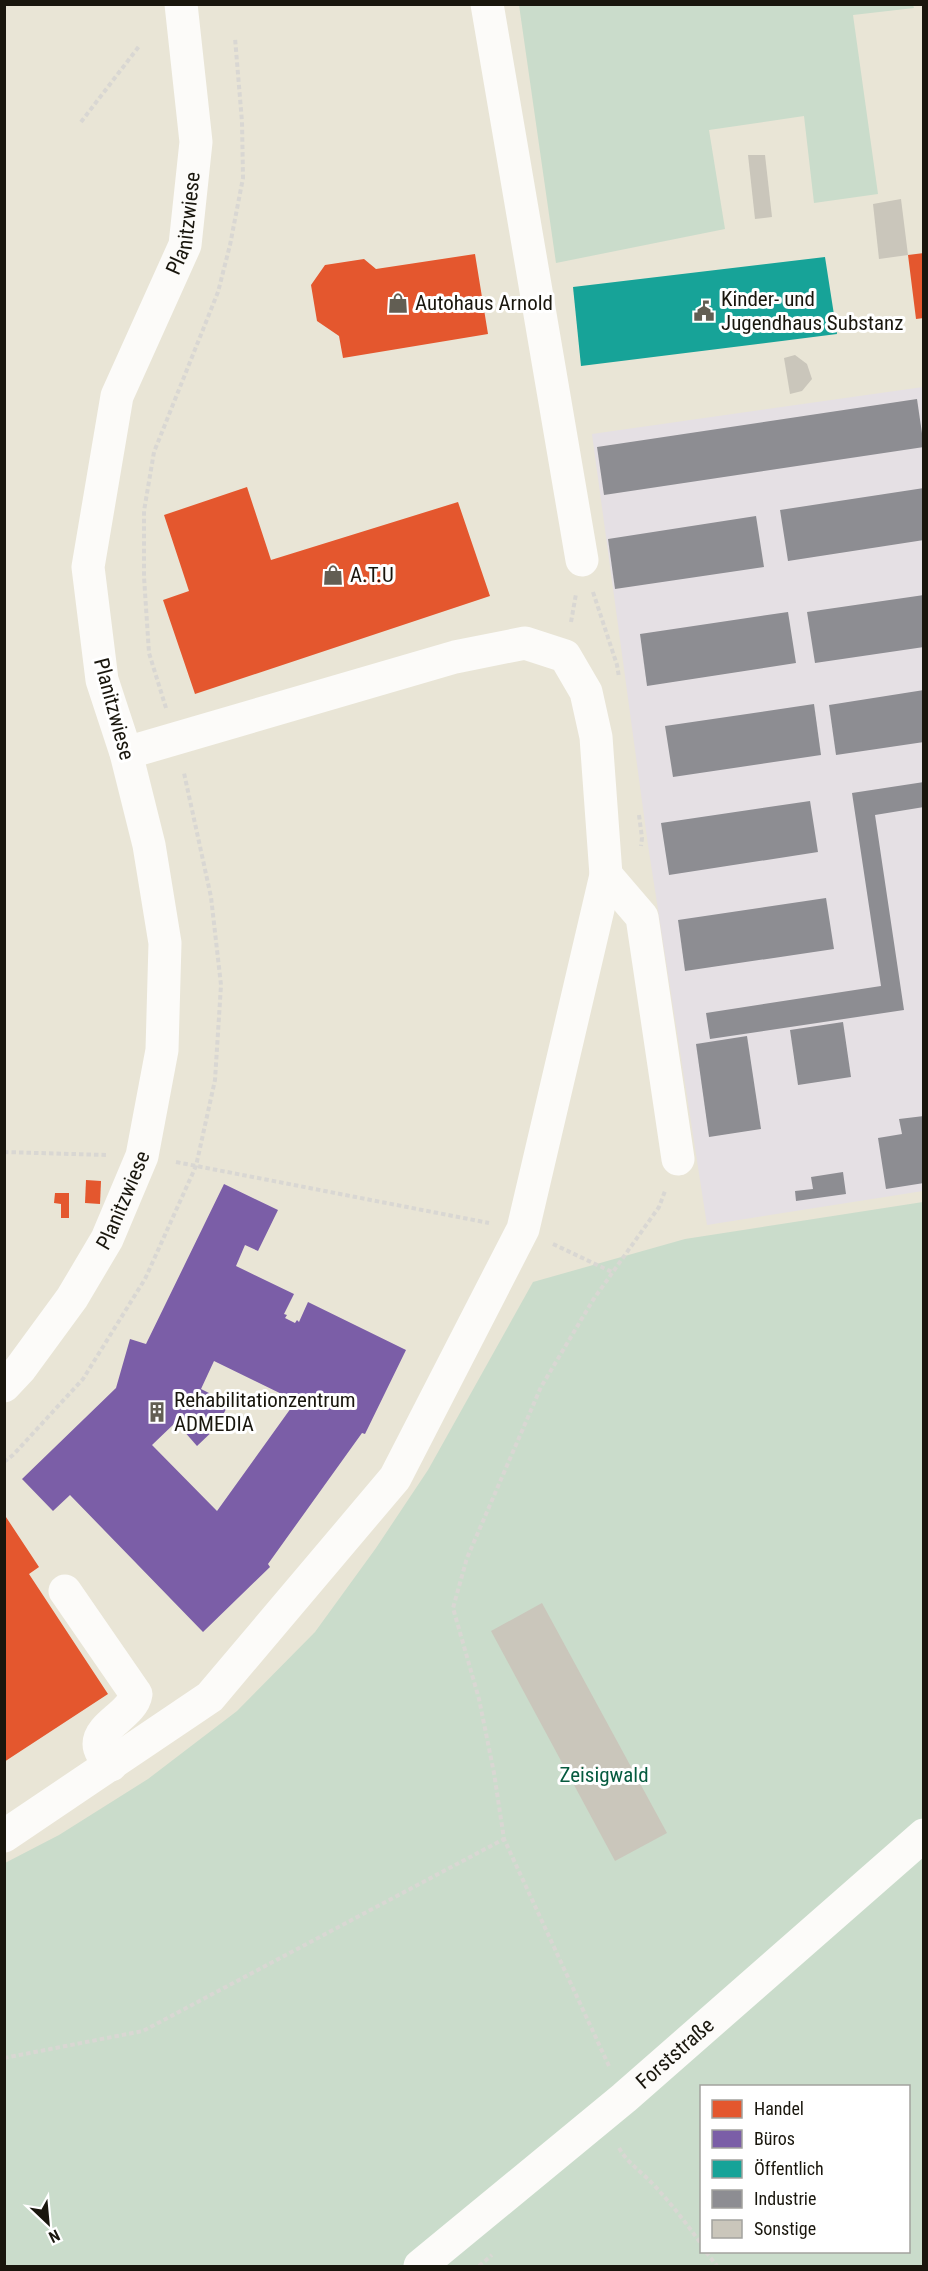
<svg xmlns="http://www.w3.org/2000/svg" width="928" height="2271" viewBox="0 0 928 2271" font-family="'Roboto Condensed',sans-serif">
<style>
.industrial{fill:#e5e0e4}
.green{fill:#cadccb;fill-rule:evenodd}
.shops{fill:#e4572e}
.offices{fill:#7b5ea7;fill-rule:evenodd}
.public{fill:#17a398}
.industry{fill:#8d8d92}
.building{fill:#cac6bb}
.lines{fill:none;stroke-linecap:round;stroke-linejoin:round}
.path{stroke:#d9d7d3;stroke-width:4;stroke-dasharray:4.5 3;stroke-linecap:butt}
.minor{stroke:#fcfbf9;stroke-width:33}
.labels{text-anchor:middle;stroke-width:6;stroke-linejoin:round;paint-order:stroke}
.street-label{font-size:21px;fill:#19160d;stroke:#fff}
.poi-label{font-size:21px;fill:#19160d;stroke:#fff;text-anchor:start}
.park-label{font-size:21px;fill:#065b3f;stroke:#fff}
</style>
<rect width="100%" height="100%" fill="#e9e5d6"/>
<path class="industrial" d="M 923,387 L 923,1191 L 707,1225 L 648,845 L 592,434 Z"/>
<g class="green">
<path d="M 519,5 L 913,5 L 914,8 L 853,15 L 878,194 L 814,203 L 804,116 L 709,130 L 725,229 L 556,263 Z"/>
<path d="M 923,1202 L 923,2266 L 5,2266 L 5,1863 L 59,1835 L 148,1779 L 237,1711 L 315,1632 L 376,1548 L 428,1470 L 533,1282 L 685,1239 ZM 702,2086 L 908,2086 L 908,2252 L 702,2252 Z"/>
</g>
<g class="shops">
<path d="M 924,253 L 924,318 L 916,319 L 908,255 Z"/>
<path d="M 475,254 L 488,334 L 343,358 L 339,336 L 317,321 L 311,285 L 325,265 L 364,259 L 376,269 Z"/>
<path d="M 247,487 L 271,560 L 458,502 L 490,596 L 195,694 L 163,600 L 189,591 L 164,515 Z"/>
<path d="M 86,1180 L 101,1181 L 100,1204 L 85,1203 Z"/>
<path d="M 55,1193 L 69,1193 L 69,1218 L 61,1218 L 61,1204 L 54,1203 Z"/>
<path d="M 4,1514 L 39,1567 L 29,1574 L 108,1694 L 4,1762 Z"/>
</g>
<path class="offices" d="M 224,1184 L 278,1210 L 258,1251 L 245,1245 L 236,1266 L 294,1294 L 284,1314 L 287,1315 L 285,1318 L 295,1323 L 297,1320 L 299,1322 L 308,1302 L 406,1350 L 365,1434 L 362,1433 L 268,1564 L 270,1567 L 203,1632 L 70,1495 L 53,1511 L 22,1479 L 116,1388 L 130,1339 L 146,1344 ZM 214,1361 L 296,1401 L 217,1511 L 152,1445 L 176,1422 L 197,1446 L 217,1427 L 229,1403 L 201,1389 Z"/>
<path class="public" d="M 825,257 L 837,334 L 581,366 L 573,287 Z"/>
<g class="industry">
<path d="M 917,399 L 924,447 L 604,495 L 597,447 Z"/>
<path d="M 924,488 L 924,540 L 788,561 L 780,510 Z"/>
<path d="M 756,516 L 764,567 L 615,589 L 608,539 Z"/>
<path d="M 924,595 L 924,647 L 815,663 L 807,612 Z"/>
<path d="M 788,612 L 796,663 L 647,686 L 640,634 Z"/>
<path d="M 924,690 L 924,742 L 836,755 L 829,705 Z"/>
<path d="M 814,704 L 821,755 L 673,777 L 665,726 Z"/>
<path d="M 924,782 L 924,807 L 875,815 L 904,1010 L 710,1039 L 706,1013 L 881,986 L 852,793 Z"/>
<path d="M 810,801 L 818,852 L 669,875 L 661,823 Z"/>
<path d="M 826,898 L 834,949 L 685,971 L 678,920 Z"/>
<path d="M 843,1022 L 851,1077 L 798,1085 L 790,1030 Z"/>
<path d="M 747,1036 L 761,1129 L 709,1137 L 696,1044 Z"/>
<path d="M 924,1116 L 924,1183 L 886,1189 L 878,1138 L 902,1134 L 899,1119 Z"/>
<path d="M 843,1172 L 846,1194 L 796,1201 L 795,1191 L 813,1189 L 811,1177 Z"/>
</g>
<g class="building">
<path d="M 748,155 L 765,155 L 772,217 L 755,219 Z"/>
<path d="M 901,199 L 908,255 L 879,259 L 873,204 Z"/>
<path d="M 795,355 L 807,364 L 812,379 L 802,391 L 790,394 L 784,358 Z"/>
<path d="M 542,1603 L 667,1833 L 615,1861 L 491,1631 Z"/>
</g>
<g class="lines">
<g class="path">
<path d="M 81,122 L 140,45"/>
<path d="M 593,592 L 617,665 L 619,677"/>
<path d="M 571,622 L 576,594"/>
<path d="M 166,708 L 149,653 L 144,577 L 144,511 L 154,452 L 218,292 L 230,245 L 243,178 L 242,122 L 235,38"/>
<path d="M 639,815 L 642,838 L 641,846"/>
<path d="M 4,1152 L 106,1155"/>
<path d="M 176,1162 L 489,1223"/>
<path d="M 553,1244 L 612,1272"/>
<path d="M 4,1462 L 13,1455 L 83,1379 L 145,1279 L 196,1166 L 215,1080 L 221,985 L 211,897 L 184,773"/>
<path d="M 4,2058 L 143,2031 L 504,1839"/>
<path d="M 609,2066 L 504,1839 L 494,1773 L 479,1699 L 453,1608 L 467,1558 L 541,1387 L 593,1300 L 659,1207 L 665,1191"/>
<path d="M 619,2148 C 627,2162 640,2171 651,2182 C 670,2202 686,2223 702,2245"/>
<path d="M 706,2252 L 717,2266"/>
<path d="M 479,2266 L 492,2255"/>
</g>
<g class="minor">
<path d="M 487,4 L 582,560"/>
<path d="M 606,875 L 642,917 L 678,1159"/>
<path id="s1" d="M 4,1386 L 20,1369 L 72,1298 L 107,1239 L 142,1156 L 162,1050 L 165,943 L 149,845 L 126,753 L 102,680 L 88,567 L 117,396 L 185,245 L 196,142 L 181,4"/>
<path d="M 65,1591 L 136,1694 C 133,1714 99,1725 99,1744 C 99,1752 107,1760 111,1765"/>
<path d="M 4,1836 L 210,1697 L 395,1478 L 523,1229 L 606,875 L 596,737 L 586,692 L 565,656 L 525,643 L 455,657 L 126,753"/>
<path id="s2" d="M 420,2266 L 624,2098 L 924,1835"/>
</g>
</g>
<defs>
<g id="shop-bare" transform="scale(1.62)"><path d="M-5-2.5h2.3a2.7 3.5 0 0 1 5.4 0H5L5.5 6h-11ZM-1.5-2.5h3a1.5 2.3 0 0 0-3 0Z" fill="#625e53" stroke="#fff" stroke-width="2.5" paint-order="stroke"/></g>
<g id="civic-bare" transform="scale(1.62)"><path d="M-.6-6.5H3V-4.5H.6V-3L4-1V1h2V6H-6V1h2V-1L-.6-3ZM-1.2 2.5V6h2.4V2.5Z" fill="#625e53" stroke="#fff" stroke-width="2.5" paint-order="stroke"/></g>
<g id="building-bare" transform="scale(1.62)"><path d="M-4-6H4V6H1V3H-1V6H-4ZM-2.5-4.3h1.7v1.8h-1.7ZM.8-4.3h1.7v1.8H.8ZM-2.5-1h1.7V.8h-1.7ZM.8-1h1.7V.8H.8Z" fill="#625e53" stroke="#fff" stroke-width="2.5" paint-order="stroke"/></g>
</defs>
<g fill-rule="evenodd">
<use href="#shop-bare" x="398" y="303"/>
<use href="#civic-bare" x="704" y="311"/>
<use href="#shop-bare" x="333" y="575"/>
<use href="#building-bare" x="157" y="1412"/>
</g>
<g class="labels">
<g class="street-label">
<text dy="7" stroke="none"><textPath href="#s1" startOffset="1230">Planitzwiese</textPath></text>
<text transform="translate(114 709) rotate(75)" y="7">Planitzwiese</text>
<text dy="7" stroke="none"><textPath href="#s1" startOffset="222">Planitzwiese</textPath></text>
<text dy="7" stroke="none"><textPath href="#s2" startOffset="332">Forststraße</textPath></text>
</g>
<g class="poi-label">
<text x="721" y="306">Kinder- und<tspan x="721" dy="24">Jugendhaus Substanz</tspan></text>
<text x="415" y="310">Autohaus Arnold</text>
<text x="350" y="582">A.T.U</text>
<text x="174" y="1407">Rehabilitationzentrum<tspan x="174" dy="24">ADMEDIA</tspan></text>
</g>
<g class="park-label">
<text x="604" y="1782">Zeisigwald</text>
</g>
</g>
<rect width="928" height="2271" fill="none" stroke="#19160d" stroke-width="12"/>
<rect x="700" y="2085" width="210" height="168" fill="#ffffff" stroke="#a3a29e" stroke-width="1.5"/>
<rect x="712" y="2100" width="30" height="18" fill="#e4572e" stroke="#a3a29e" stroke-width="1.5"/>
<text x="754" y="2115" font-size="18" fill="#19160d">Handel</text>
<rect x="712" y="2130" width="30" height="18" fill="#7b5ea7" stroke="#a3a29e" stroke-width="1.5"/>
<text x="754" y="2145" font-size="18" fill="#19160d">Büros</text>
<rect x="712" y="2160" width="30" height="18" fill="#17a398" stroke="#a3a29e" stroke-width="1.5"/>
<text x="754" y="2175" font-size="18" fill="#19160d">Öffentlich</text>
<rect x="712" y="2190" width="30" height="18" fill="#8d8d92" stroke="#a3a29e" stroke-width="1.5"/>
<text x="754" y="2205" font-size="18" fill="#19160d">Industrie</text>
<rect x="712" y="2220" width="30" height="18" fill="#cac6bb" stroke="#a3a29e" stroke-width="1.5"/>
<text x="754" y="2235" font-size="18" fill="#19160d">Sonstige</text>
<g transform="translate(48 2223) rotate(154)" stroke="#ffffff" stroke-width="4.5" paint-order="stroke">
<path d="M0-4.5L10 22L0 15L-10 22Z" fill="#19160d"/>
<text y="-9" font-size="16" font-weight="bold" text-anchor="middle" fill="#19160d">N</text>
</g>
</svg>
